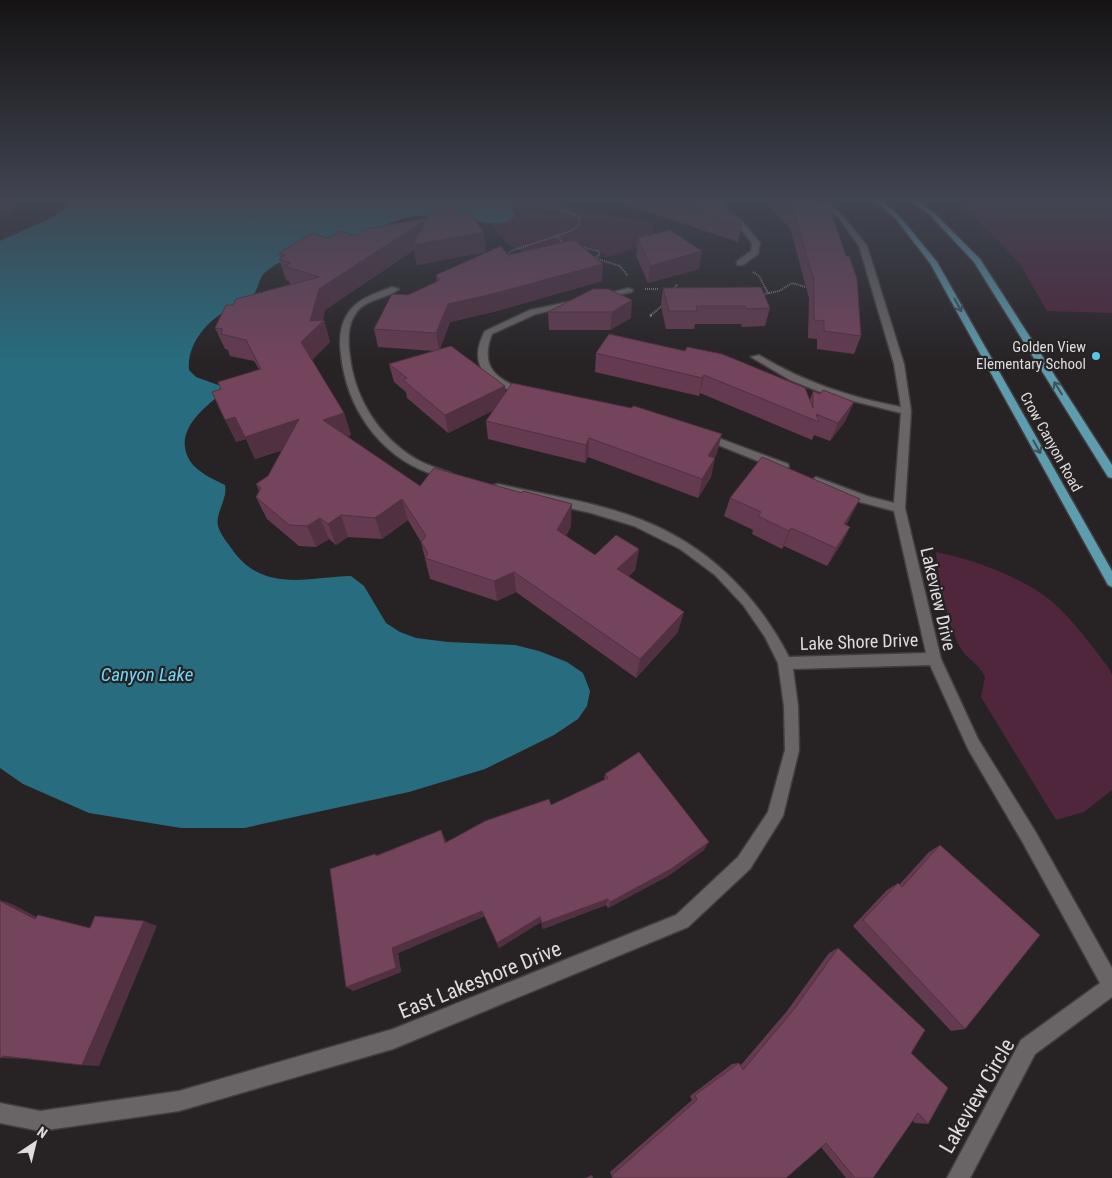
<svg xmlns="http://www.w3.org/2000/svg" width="1112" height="1178" viewBox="0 0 1112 1178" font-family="'Roboto Condensed',sans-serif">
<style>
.green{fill:#50263d}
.water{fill:#276d7f}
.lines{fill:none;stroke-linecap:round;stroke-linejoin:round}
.minor-casing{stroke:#423e40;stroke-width:3}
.major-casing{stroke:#423e40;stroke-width:3}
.path-far1{stroke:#888586;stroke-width:2;stroke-dasharray:1 1;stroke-linecap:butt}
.path{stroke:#888586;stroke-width:2.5;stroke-dasharray:2 2;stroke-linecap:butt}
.minor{fill:#696466;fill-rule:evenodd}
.major{fill:#5e9daf;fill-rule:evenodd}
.wall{fill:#643a50}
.shaded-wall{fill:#513041}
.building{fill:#74445d;stroke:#513041}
.oneway{stroke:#3d545c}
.poi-dot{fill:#59c8e5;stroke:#272325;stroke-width:2}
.labels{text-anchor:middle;stroke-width:4.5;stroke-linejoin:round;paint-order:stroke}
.far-poi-label{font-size:15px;fill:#dfdcdd;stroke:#272325;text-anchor:end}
.far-street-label{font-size:15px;fill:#dfdcdd;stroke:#272325}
.street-label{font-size:18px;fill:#dfdcdd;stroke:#272325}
.water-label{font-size:19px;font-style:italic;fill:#70d8f4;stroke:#272325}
.near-street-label{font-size:21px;fill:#dfdcdd;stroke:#272325}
</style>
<rect width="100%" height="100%" fill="#272325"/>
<g class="green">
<path d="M 507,198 L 541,198 L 586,212 L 651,222 L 657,242 L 607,257 C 576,230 541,263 514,248 C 504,243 497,231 491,222 L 508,221 L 515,213 Z"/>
<path d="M 954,198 L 1112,198 L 1112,313 L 1047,311 L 1020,264 L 990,232 Z"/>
<path d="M 936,552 C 975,560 1029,579 1058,607 C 1077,626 1094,648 1110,670 L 1112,675 L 1112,790 L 1084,812 L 1056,820 L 981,697 L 985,677 C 979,663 965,658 960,647 C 949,628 937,574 936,552 Z"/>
</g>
<path class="water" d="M 80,198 L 175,198 L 210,201 L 283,198 L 507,198 L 515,214 L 514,218 C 494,231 465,216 443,215 C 429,214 412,217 398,220 C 387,223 379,232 368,236 C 335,249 297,248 268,270 C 256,278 261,291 248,300 C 239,306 227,309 218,316 C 201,328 187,349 189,370 L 196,377 L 221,386 L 224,392 C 204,407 172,432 190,461 C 197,472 213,479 225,485 C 228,499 215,513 218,526 C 221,536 228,543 234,552 C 265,593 308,577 351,576 L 364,586 L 386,623 L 400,632 L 416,638 L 448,642 L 515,645 L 539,651 L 567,662 L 583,673 L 590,691 L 587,706 L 578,719 L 554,735 L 485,769 L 409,792 L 244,828 L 181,828 L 89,813 L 23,784 L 0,768 L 0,241 L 55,216 Z"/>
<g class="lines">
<g class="minor-casing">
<g id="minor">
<path d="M 693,198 C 721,198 744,221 760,243 L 758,254 L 743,265 L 737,265 L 737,261 L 751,251 L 752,243 L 741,229 L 728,216 Z"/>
<path d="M 817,198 L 824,198 L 843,216 L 867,246 L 904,364 L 911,411 L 905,508 L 941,659 L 978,739 L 1035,831 L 1112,968 L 1112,997 L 1035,1054 L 970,1178 L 947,1178 L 1021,1040 L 1100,983 L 1023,843 L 968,749 L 930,665 L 793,669 L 798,706 L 799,750 L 783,816 L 750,869 L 688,927 L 393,1049 L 179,1111 L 40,1131 L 0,1123 L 0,1103 L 40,1111 L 179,1091 L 393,1029 L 676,915 L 738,857 L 768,812 L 785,750 L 784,706 L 778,663 L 765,637 L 743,605 L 715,575 L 680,549 L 634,526 L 591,513 L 494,491 L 493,488 L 494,485 L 498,484 C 546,495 597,502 642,520 C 708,546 757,595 789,657 L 926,653 L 894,511 L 860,502 L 812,484 L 811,481 L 816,477 L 867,496 L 894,503 L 901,413 L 825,394 L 790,380 L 751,357 L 759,355 C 804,382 849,397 901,407 L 894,364 L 859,246 L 839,218 Z"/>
<path d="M 392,287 L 399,289 C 387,299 367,298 356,313 C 347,325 348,342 350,357 C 355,399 379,437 416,459 C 427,465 439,469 451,473 L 452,476 L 451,479 C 444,481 436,476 429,473 C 379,455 346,407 341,354 C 339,338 340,321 352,308 C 362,297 379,292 392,287 Z"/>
<path d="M 629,288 L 633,290 L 632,292 L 601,298 L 597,296 Z"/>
<path d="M 577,300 L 581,302 L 580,304 L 536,314 L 492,334 C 478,370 499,380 529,392 L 529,396 C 522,397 514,393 507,389 C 480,376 470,359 485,331 L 530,310 Z"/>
<path d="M 705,433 L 788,464 L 789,467 L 784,471 L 780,470 L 701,438 L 700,436 Z"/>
</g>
</g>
<g class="major-casing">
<g id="major">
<path d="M 872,198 L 879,198 L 900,217 L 937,262 L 1112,571 L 1112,587 L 1108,585 L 930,263 L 896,219 Z"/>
<path d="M 907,198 L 914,198 L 933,212 L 980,259 L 1112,465 L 1112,478 L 1108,477 L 974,262 L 929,214 Z"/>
</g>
</g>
<g class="path-far1">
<path d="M 556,236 L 565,244"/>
<path d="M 578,246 L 598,251 L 600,255 L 594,258 L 620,266 L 628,276"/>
<path d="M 505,258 L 511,251 L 571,231 L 579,225 L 579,217 C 561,206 539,211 521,198"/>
<path d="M 753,272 L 759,276 L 768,293 L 762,295"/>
<path d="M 645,289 L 659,289"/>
<path d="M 671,291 L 678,284"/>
<path d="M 769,293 L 779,291 L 792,283 L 809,288"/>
<path d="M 651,315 L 663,305"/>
</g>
<path class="path" d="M 650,316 L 653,314"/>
<use href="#minor" class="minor"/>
<use href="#major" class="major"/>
</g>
<g class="wall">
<path d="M 614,198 L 719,198 L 742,225 L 738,242 L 618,202 L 618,199 Z"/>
<path d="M 761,198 L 816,198 L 861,336 L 854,354 L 817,349 L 817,339 L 808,338 L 809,298 L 790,228 Z"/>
<path d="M 444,208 L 486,252 L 417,265 L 414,250 L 325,310 L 323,320 L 324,320 L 330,342 L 312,360 L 344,413 L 351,435 L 347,437 L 420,486 L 571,526 L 566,536 L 595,555 L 639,549 L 635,570 L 628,577 L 678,632 L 636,678 L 516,592 L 497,601 L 430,579 L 421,542 L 408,520 L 382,539 L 348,537 L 336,545 L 329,539 L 316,547 L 299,546 L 267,519 L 256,497 L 259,491 L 256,484 L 268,476 L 283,450 L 255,459 L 246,439 L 236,442 L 221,389 L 259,369 L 254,361 L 230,356 L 228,350 L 225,349 L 215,328 L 233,305 L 290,285 L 289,281 L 286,280 L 279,259 L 280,258 L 279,253 L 328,238 L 355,236 L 428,218 Z"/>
<path d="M 638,238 L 699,269 L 648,283 L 636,256 Z"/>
<path d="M 508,255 L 602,281 L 497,311 L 450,322 L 440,349 L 505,394 L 717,453 L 714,458 L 711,477 L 698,498 L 588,457 L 585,463 L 488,439 L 486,421 L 494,410 L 448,433 L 407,398 L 406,392 L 394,382 L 389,364 L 434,351 L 378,347 L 374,329 L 437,282 L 436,275 Z"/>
<path d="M 663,288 L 770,308 L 765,326 L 742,327 L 741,324 L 695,324 L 694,329 L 666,329 L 661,306 Z"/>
<path d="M 593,289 L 631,318 L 610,330 L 549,330 L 548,312 Z"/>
<path d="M 609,334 L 810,400 L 813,391 L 846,420 L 830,441 L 814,435 L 812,440 L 700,393 L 699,396 L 595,372 L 596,353 Z"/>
<path d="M 730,498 L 850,518 L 846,525 L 850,527 L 841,544 L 827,566 L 784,546 L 782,549 L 752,534 L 753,530 L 724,516 Z"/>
<path d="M 605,774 L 704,850 L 668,876 L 608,908 L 606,905 L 543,929 L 541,922 L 499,948 L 485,916 L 398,953 L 401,972 L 353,991 L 375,854 L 377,855 L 441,830 L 446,842 L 551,805 L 604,780 Z"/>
<path d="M 940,845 L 965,1029 L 951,1031 L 853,926 L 887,890 L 898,883 L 899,885 L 929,852 Z"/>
<path d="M 838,948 L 911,1053 L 928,1124 L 915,1123 L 912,1120 L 873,1178 L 846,1178 L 821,1147 L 786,1178 L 612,1178 L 610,1172 L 692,1100 L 690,1096 L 732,1064 L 739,1063 L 740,1066 L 787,1011 L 829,953 Z"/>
<path d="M 592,1175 L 593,1178 L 585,1178 Z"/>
</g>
<g class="shaded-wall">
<path d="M 0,198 L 23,198 L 25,202 L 0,219 Z"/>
<path d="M 427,219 L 484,232 L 486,252 L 417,265 L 414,250 L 325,310 L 322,322 L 324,320 L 330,342 L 308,363 L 301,342 L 310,321 L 319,289 Z"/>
<path d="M 702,251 L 699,269 L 648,283 L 650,266 Z"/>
<path d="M 603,264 L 602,281 L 497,311 L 450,322 L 439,351 L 436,333 L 448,304 Z"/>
<path d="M 632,300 L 631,318 L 610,330 L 612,312 Z"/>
<path d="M 704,375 L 700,393 L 699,396 L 702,378 Z"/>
<path d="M 505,386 L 506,404 L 448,433 L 445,415 Z"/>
<path d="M 854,402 L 846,420 L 830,441 L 838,423 Z"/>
<path d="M 344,413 L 351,435 L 330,442 L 323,420 Z"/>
<path d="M 235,417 L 246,439 L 236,442 L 225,420 Z"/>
<path d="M 299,419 L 307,441 L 255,459 L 245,437 Z"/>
<path d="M 722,434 L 717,453 L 704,474 L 708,456 Z"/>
<path d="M 589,438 L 588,457 L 585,463 L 586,445 Z"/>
<path d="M 715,458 L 711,477 L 698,498 L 702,479 Z"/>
<path d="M 402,499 L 408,520 L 382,539 L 375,518 Z"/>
<path d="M 860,499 L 850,518 L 835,542 L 844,524 Z"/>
<path d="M 572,504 L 571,526 L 557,552 L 557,530 Z"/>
<path d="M 341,515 L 348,537 L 336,545 L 328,524 Z"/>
<path d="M 320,518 L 329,539 L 316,547 L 307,526 Z"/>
<path d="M 850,527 L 841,544 L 827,566 L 836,548 Z"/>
<path d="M 791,528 L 784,546 L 782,549 L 789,531 Z"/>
<path d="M 639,549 L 635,570 L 614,590 L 617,569 Z"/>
<path d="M 514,572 L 516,592 L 497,601 L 494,581 Z"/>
<path d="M 684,612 L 678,632 L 636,678 L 640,659 Z"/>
<path d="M 709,842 L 704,850 L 668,876 L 608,908 L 610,902 Z"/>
<path d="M 608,899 L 606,905 L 543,929 L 542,923 Z"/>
<path d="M 0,900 L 12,904 L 52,925 L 35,919 L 0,901 Z"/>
<path d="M 482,911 L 485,916 L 398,953 L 401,972 L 353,991 L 346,987 L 392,948 Z"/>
<path d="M 540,917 L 541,922 L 499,948 L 497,943 Z"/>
<path d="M 144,921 L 157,926 L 99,1066 L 82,1065 Z"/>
<path d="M 3,1056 L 23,1057 L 22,1059 L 2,1058 Z"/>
</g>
<g class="building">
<path d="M 658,198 L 719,198 L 742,225 Z"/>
<path d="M 781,198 L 816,198 L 831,211 L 846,256 L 849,256 L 857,279 L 861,336 L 824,331 L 824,321 L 814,320 L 814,280 L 794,212 Z"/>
<path d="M 438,200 L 444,208 L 453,206 L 459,215 L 470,213 L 484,232 L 413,245 L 427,219 L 319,289 L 310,321 L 324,320 L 301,342 L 344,413 L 323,420 L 420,486 L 434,468 L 522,493 L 523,491 L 572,504 L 557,530 L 595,555 L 616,535 L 639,549 L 617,569 L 684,612 L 640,659 L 514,572 L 494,581 L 425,558 L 428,553 L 421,542 L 426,536 L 402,499 L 375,518 L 341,515 L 328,524 L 320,518 L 307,526 L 289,525 L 256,497 L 261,488 L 256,484 L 268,476 L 299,419 L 245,437 L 235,417 L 225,420 L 212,392 L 221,389 L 218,382 L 261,369 L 246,340 L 221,334 L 223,329 L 215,328 L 226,305 L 233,305 L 236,299 L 319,277 L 284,266 L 291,263 L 279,259 L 286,255 L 279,253 L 312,233 L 328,238 L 340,231 L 355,236 L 367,229 L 428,218 Z"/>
<path d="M 670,230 L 702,251 L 650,266 L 638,238 Z"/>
<path d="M 574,240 L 603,264 L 496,293 L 448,304 L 436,333 L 374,329 L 392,294 L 408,295 L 440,280 L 436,275 L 501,246 L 508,255 Z"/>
<path d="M 761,287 L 770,308 L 746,309 L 745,306 L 696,306 L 697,311 L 669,311 L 663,288 Z"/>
<path d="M 593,289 L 608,289 L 632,300 L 612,312 L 548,312 Z"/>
<path d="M 609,334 L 685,351 L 687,347 L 722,354 L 805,388 L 813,408 L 813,391 L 820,394 L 823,390 L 854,402 L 838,423 L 816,414 L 819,422 L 704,375 L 702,378 L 596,353 Z"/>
<path d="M 451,346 L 505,386 L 445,415 L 403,380 L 407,378 L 389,364 Z"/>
<path d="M 512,383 L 631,408 L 634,406 L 722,434 L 708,456 L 715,458 L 702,479 L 589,438 L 586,445 L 486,421 Z"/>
<path d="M 762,457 L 860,499 L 844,524 L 850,527 L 836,548 L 791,528 L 789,531 L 758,516 L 761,512 L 730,498 Z"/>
<path d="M 639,752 L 709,842 L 671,869 L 610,902 L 608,899 L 542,923 L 540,917 L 497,943 L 482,911 L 392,948 L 396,968 L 346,987 L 330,869 L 375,854 L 376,856 L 441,830 L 445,843 L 485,821 L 549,799 L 551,805 L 608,778 L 605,774 Z"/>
<path d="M 940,845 L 1040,935 L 965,1029 L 863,920 L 898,883 L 902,887 Z"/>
<path d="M 0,901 L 35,919 L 38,915 L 90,928 L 95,916 L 144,921 L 82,1065 L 3,1056 L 2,1058 L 0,1057 Z"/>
<path d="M 838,948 L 925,1030 L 911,1053 L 948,1088 L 928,1124 L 918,1113 L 873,1178 L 855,1178 L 826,1143 L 786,1178 L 613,1178 L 612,1175 L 697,1100 L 695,1095 L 739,1063 L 743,1070 L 795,1008 Z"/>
</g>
<defs><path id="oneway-shaft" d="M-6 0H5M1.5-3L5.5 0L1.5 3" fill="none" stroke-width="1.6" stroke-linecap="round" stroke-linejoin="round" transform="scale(1.25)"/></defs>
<g class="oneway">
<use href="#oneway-shaft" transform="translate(958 305) rotate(61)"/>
<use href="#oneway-shaft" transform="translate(1058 388) rotate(-122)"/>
<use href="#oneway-shaft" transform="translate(1037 447) rotate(61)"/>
</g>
<linearGradient id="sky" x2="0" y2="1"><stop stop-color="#151314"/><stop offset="0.55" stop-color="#414551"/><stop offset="1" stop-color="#414551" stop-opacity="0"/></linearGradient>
<rect width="1112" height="363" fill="url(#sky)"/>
<circle class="poi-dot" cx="1096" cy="356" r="5"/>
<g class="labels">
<g class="far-poi-label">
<text x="1086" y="352">Golden View<tspan x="1086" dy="17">Elementary School</tspan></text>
</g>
<g class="far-street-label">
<text transform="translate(1051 442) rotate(61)" y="5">Crow Canyon Road</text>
</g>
<g class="street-label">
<text transform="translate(938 599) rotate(77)" y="6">Lakeview Drive</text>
<text transform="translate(859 642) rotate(-2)" y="6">Lake Shore Drive</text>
</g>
<g class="water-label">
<text x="147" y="681">Canyon Lake</text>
</g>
<g class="near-street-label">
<text transform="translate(480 980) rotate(-22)" y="7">East Lakeshore Drive</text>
<text transform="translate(977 1096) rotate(-60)" y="7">Lakeview Circle</text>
</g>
</g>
<g transform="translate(35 1143) rotate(35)" stroke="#272325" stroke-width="4" paint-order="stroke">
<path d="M0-4L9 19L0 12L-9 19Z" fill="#dfdcdd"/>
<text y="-8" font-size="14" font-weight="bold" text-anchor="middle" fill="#dfdcdd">N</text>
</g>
</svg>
